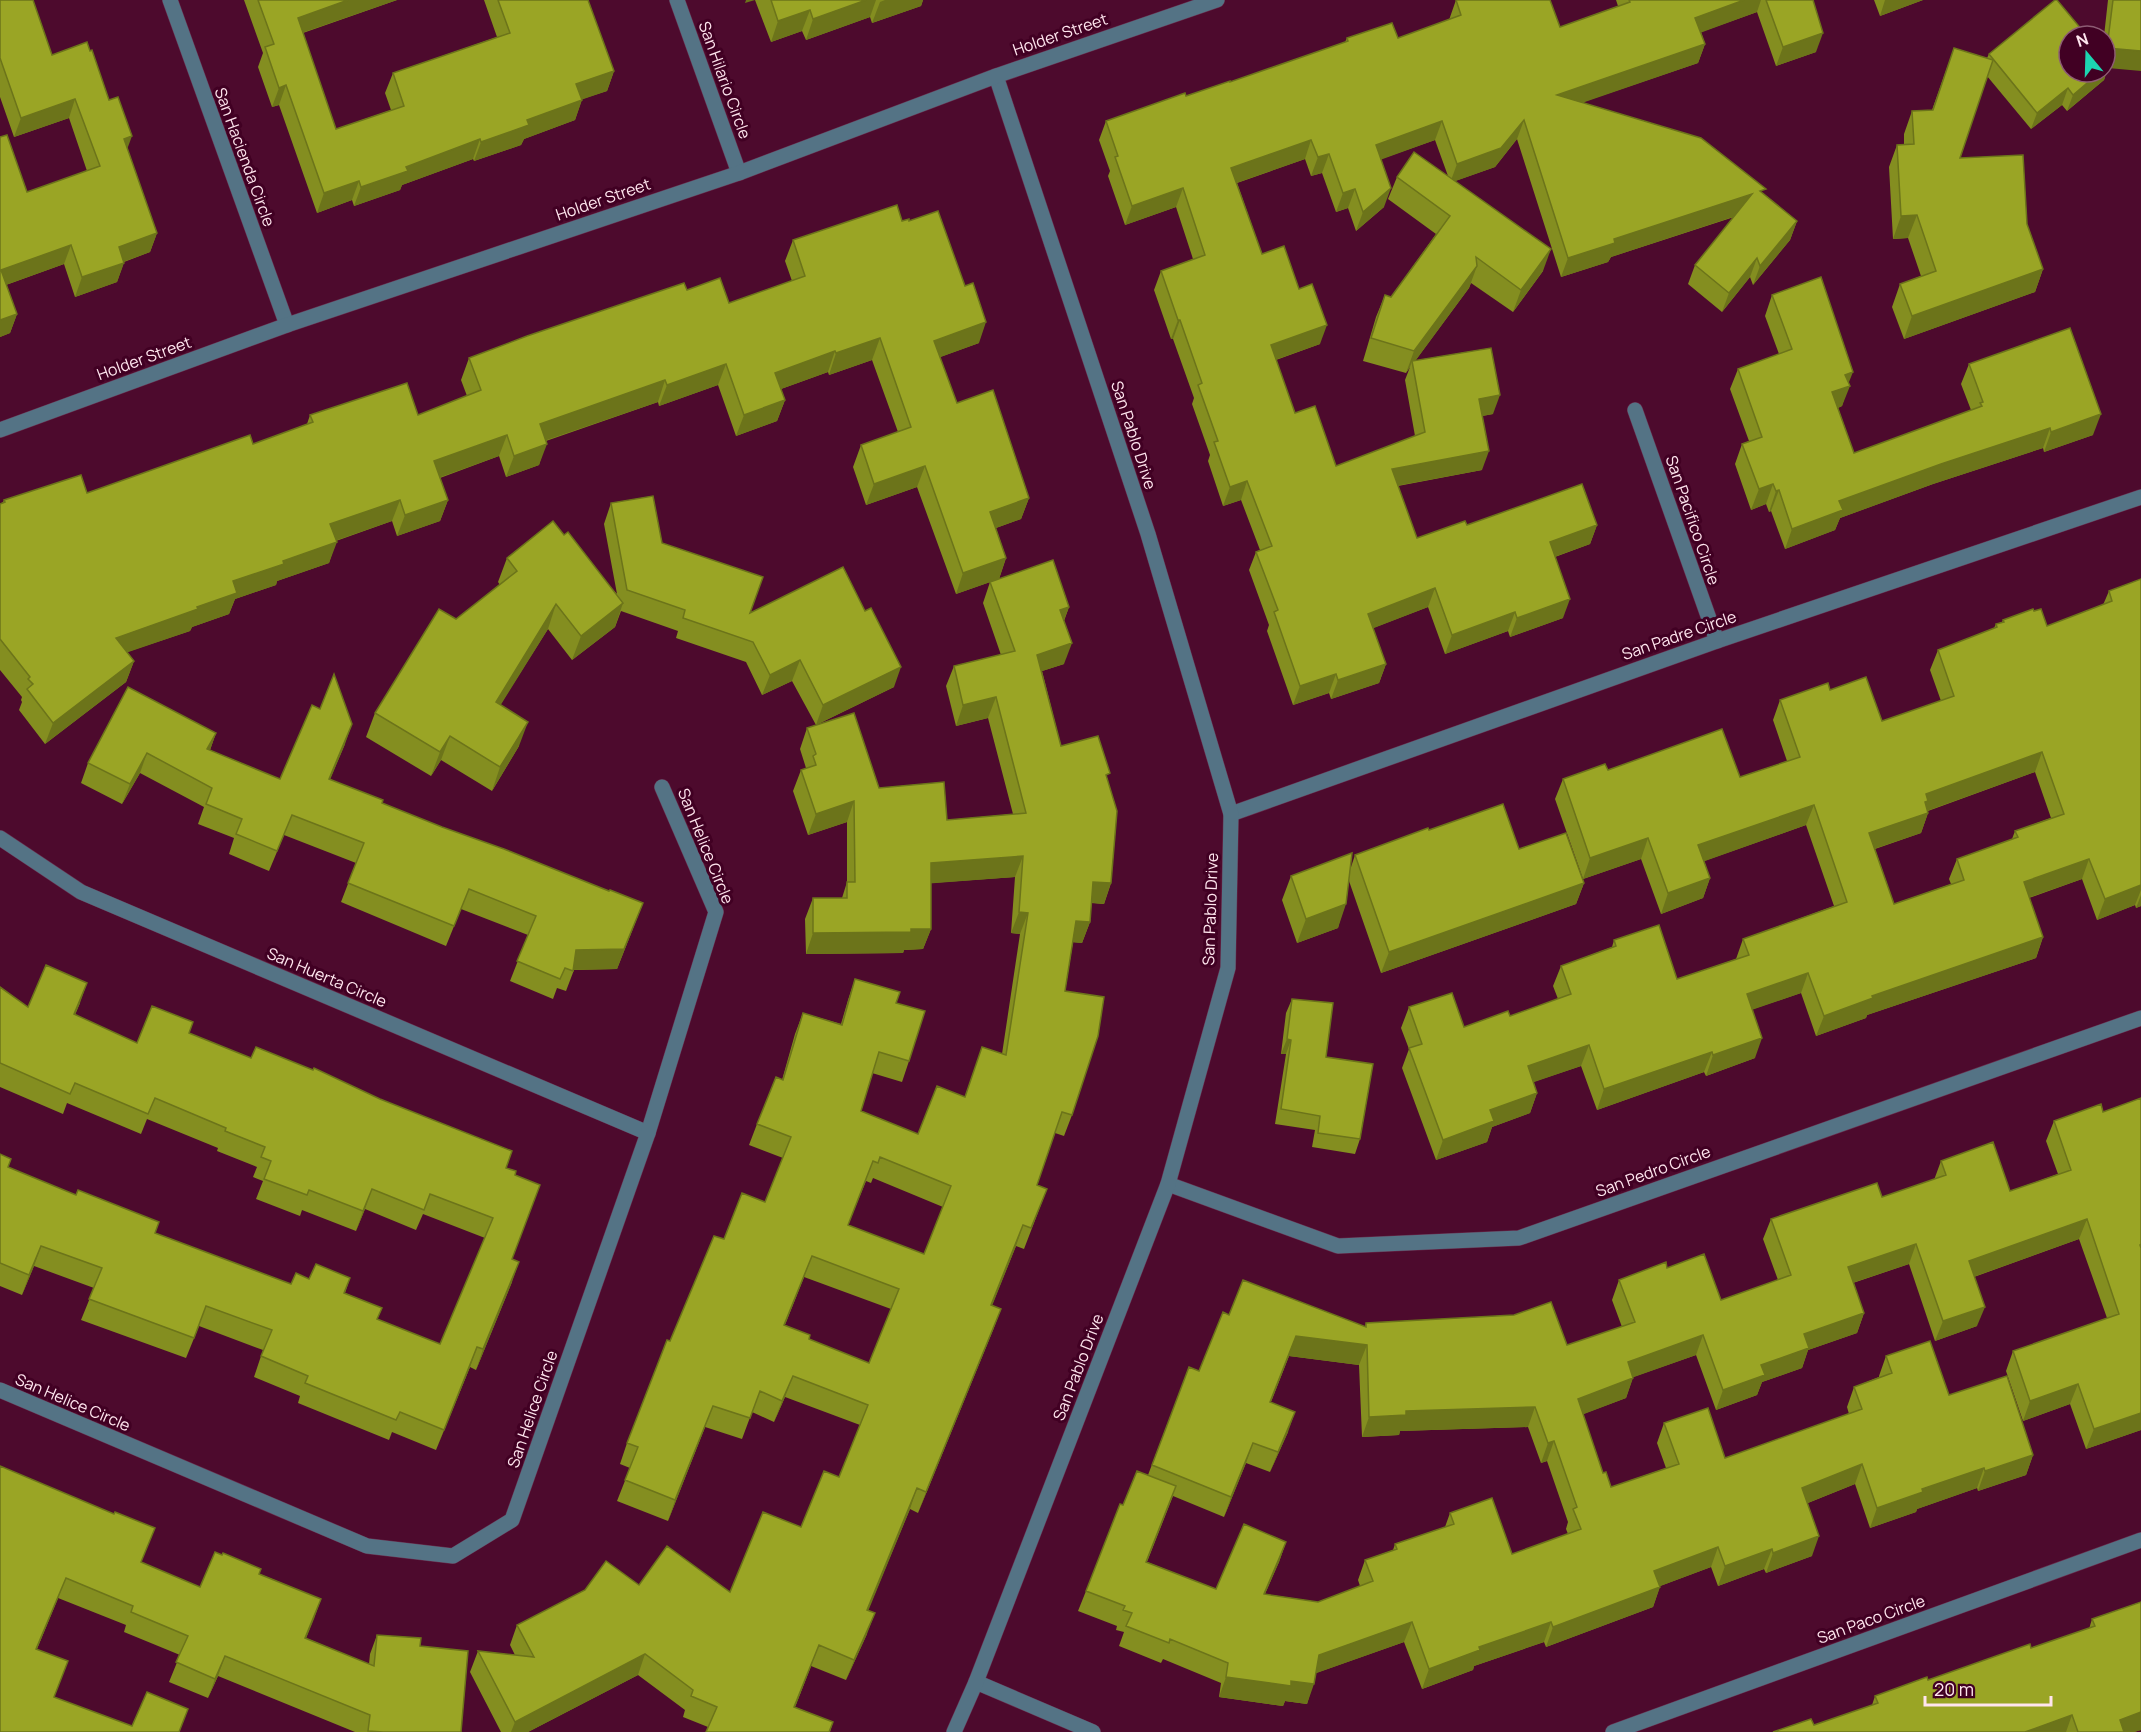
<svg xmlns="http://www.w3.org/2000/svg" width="2141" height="1732" viewBox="0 0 2141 1732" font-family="Manrope,sans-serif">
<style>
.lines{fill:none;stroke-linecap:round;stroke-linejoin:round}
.minor-casing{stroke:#692d4c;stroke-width:16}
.tertiary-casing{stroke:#692d4c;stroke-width:16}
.minor{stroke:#547385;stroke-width:15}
.tertiary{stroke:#547385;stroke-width:15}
.wall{fill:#848e20;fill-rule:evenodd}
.shaded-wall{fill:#6c741a}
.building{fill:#9aa525;stroke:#6c741a;stroke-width:1.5;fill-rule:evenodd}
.labels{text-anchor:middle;stroke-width:6;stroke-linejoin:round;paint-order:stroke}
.street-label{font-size:16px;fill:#ffe5ee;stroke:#410023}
</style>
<rect width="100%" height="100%" fill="#4d0a2d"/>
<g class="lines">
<g class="minor-casing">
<g id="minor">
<path d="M 170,0 L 287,325"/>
<path d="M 677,0 L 739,173"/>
<path d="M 1635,410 L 1717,641"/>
<path d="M 1231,814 L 1717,641 L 2141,497"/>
<path d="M 0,838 L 81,892 L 648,1133"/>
<path d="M 1168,1184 L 1338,1246 L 1519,1238 L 2141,1018"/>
<path d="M 0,1390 L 367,1546 L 453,1556 L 512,1520 L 648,1133 L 716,912 L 662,787"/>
<path d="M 976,1682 L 1093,1732"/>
<path d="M 954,1732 L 976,1682 L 1168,1184 L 1228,968 L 1231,814 L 1148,534 L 996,76"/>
<path d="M 1613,1732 L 2141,1540"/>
</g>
</g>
<g class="tertiary-casing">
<path id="tertiary" d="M 0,430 L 287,325 L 739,173 L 996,76 L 1217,0"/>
</g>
<use href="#minor" class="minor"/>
<use href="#tertiary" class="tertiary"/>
</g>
<g class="wall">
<path d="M 0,0 L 52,55 L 109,100 L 157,233 L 150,252 L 124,262 L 117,282 L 75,297 L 64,264 L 6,285 L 17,314 L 10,333 L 0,337 L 0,137 L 27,192 L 87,171 L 69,118 L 14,137 L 0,97 Z"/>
<path d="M 244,0 L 397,0 L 303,33 L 336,129 L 391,110 L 385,93 L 393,73 L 497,37 L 484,0 L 588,0 L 614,71 L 607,91 L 582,99 L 575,120 L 524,139 L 521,145 L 474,161 L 473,159 L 402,185 L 400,190 L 354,206 L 352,200 L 317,213 L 279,105 L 272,107 L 258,67 L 263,53 Z"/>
<path d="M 755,0 L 923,0 L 921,6 L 872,23 L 870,17 L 806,40 L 802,31 L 771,42 Z"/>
<path d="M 1456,0 L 1560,27 L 1618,6 L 1616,0 L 1813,0 L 1816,52 L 1776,66 L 1757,12 L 1701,32 L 1705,44 L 1698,63 L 1583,102 L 1764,194 L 1797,221 L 1790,240 L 1753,285 L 1750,277 L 1722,312 L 1688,284 L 1695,265 L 1734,217 L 1611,257 L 1608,262 L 1561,277 L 1517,139 L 1495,167 L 1455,181 L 1543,271 L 1513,312 L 1471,283 L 1469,288 L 1415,361 L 1493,414 L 1482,416 L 1482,470 L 1398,486 L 1417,538 L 1467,525 L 1597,525 L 1590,544 L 1555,557 L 1563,618 L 1510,637 L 1508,631 L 1445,654 L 1428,607 L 1373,628 L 1386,664 L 1379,683 L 1331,699 L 1329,693 L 1293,705 L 1267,631 L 1269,625 L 1249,570 L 1256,552 L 1260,550 L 1241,500 L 1223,506 L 1208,461 L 1210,455 L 1192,404 L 1194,398 L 1173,339 L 1171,339 L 1154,290 L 1161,271 L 1193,259 L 1176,207 L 1125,225 L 1108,176 L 1110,171 L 1099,140 L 1106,121 L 1230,82 L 1345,42 L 1347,38 L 1398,38 L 1449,20 ZM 1435,140 L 1448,176 L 1397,177 L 1388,199 L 1436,234 L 1391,297 L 1385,295 L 1376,317 L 1363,361 L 1406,373 L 1410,367 L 1405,380 L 1415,436 L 1336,466 L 1295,413 L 1276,360 L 1320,344 L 1299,289 L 1262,254 L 1237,183 L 1305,159 L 1311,176 L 1322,173 L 1336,212 L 1348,208 L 1356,231 L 1384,207 L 1381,159 Z"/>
<path d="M 1874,0 L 1923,0 L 1880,16 Z"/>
<path d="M 2108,0 L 2141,0 L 2108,68 L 2104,80 L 2067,111 L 2062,105 L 2031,129 L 1987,76 L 1960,158 L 2027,224 L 2043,269 L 2035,292 L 1904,339 L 1892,307 L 1900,284 L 1921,276 L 1908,238 L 1893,239 L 1889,167 L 1897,145 L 1904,144 L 1904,134 L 1912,111 L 1932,110 L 1954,48 L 1987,58 L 1989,54 L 2105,72 L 2105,36 L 2104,36 Z"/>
<path d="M 902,221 L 979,343 L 940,357 L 957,403 L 1029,498 L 1021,519 L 996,528 L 1006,558 L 999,579 L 1069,607 L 1064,621 L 1064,664 L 1042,671 L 1061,746 L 1108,779 L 1111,883 L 1104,904 L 1091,903 L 1090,922 L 1082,943 L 1073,942 L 1065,991 L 1072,1115 L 1064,1136 L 1055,1133 L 1037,1185 L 1047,1189 L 1024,1249 L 1016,1246 L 992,1305 L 1001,1309 L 993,1330 L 918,1513 L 910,1509 L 868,1610 L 867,1634 L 846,1680 L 811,1666 L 795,1707 L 833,1722 L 830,1732 L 706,1732 L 708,1727 L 683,1717 L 685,1710 L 638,1675 L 528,1732 L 501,1732 L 470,1672 L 478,1651 L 515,1655 L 510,1645 L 517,1625 L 639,1585 L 730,1592 L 801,1527 L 839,1477 L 860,1425 L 785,1397 L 774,1422 L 752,1412 L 742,1439 L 705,1427 L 668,1521 L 617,1501 L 630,1468 L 620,1464 L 627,1443 L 670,1341 L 724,1239 L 765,1202 L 783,1158 L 749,1145 L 757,1124 L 782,1080 L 795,1034 L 803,1013 L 841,1024 L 848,1000 L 855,979 L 896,1003 L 909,1061 L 902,1082 L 872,1073 L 861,1111 L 918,1134 L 965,1097 L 982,1047 L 1002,1054 L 1020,934 L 1011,933 L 1015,877 L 931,883 L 931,929 L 923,949 L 904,950 L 903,953 L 806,954 L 805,919 L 813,898 L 842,898 L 847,882 L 847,822 L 808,835 L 793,791 L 801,770 L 806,768 L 800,749 L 807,728 L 816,725 L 792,681 L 762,695 L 746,662 L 676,638 L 678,631 L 621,611 L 615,627 L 572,660 L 548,629 L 500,705 L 519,746 L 492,791 L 441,760 L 431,776 L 366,737 L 375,713 L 456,619 L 500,585 L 498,582 L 507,558 L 564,535 L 617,594 L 604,524 L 611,503 L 750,613 L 894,687 L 816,725 L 879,788 L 947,820 L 1013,814 L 988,718 L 956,726 L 946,686 L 954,666 L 1001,655 L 983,603 L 990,582 L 956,594 L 917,487 L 866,505 L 853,467 L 861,445 L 898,432 L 872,360 L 829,375 L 828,372 L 781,389 L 785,400 L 777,421 L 736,436 L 718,385 L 659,406 L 658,402 L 546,441 L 539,465 L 506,477 L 499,456 L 440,478 L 448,500 L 440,521 L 397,536 L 392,521 L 336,541 L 329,563 L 277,581 L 276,585 L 235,599 L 229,614 L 192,627 L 190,631 L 127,652 L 134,661 L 126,682 L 45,744 L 19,710 L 22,702 L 21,700 L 22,697 L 0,670 L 0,504 L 3,502 L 4,500 L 87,493 L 253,444 L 307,424 L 310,415 L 418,415 L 467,396 L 461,380 L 469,358 L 687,290 L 729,303 L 792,281 L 785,261 L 793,240 ZM 873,1178 L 943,1207 L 924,1254 L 848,1225 L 866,1181 L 871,1183 ZM 804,1277 L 891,1309 L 869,1363 L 809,1339 L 785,1325 Z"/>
<path d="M 1772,295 L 1849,383 L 1842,406 L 1838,408 L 1854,453 L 1971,410 L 1961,384 L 1969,364 L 2093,435 L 2044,452 L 2043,448 L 1933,484 L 1840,518 L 1835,530 L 1785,549 L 1771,511 L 1769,512 L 1766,504 L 1751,510 L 1735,464 L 1742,444 L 1749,441 L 1730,389 L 1738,369 L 1779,354 L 1765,316 Z"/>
<path d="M 2141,579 L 2141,906 L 2136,908 L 2135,905 L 2097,920 L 2082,879 L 2029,898 L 2043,937 L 2036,958 L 1867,1015 L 1866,1018 L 1816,1036 L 1801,993 L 1753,1009 L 1755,1058 L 1706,1076 L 1704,1072 L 1597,1110 L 1581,1066 L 1533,1082 L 1537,1093 L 1530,1113 L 1492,1127 L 1487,1142 L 1436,1160 L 1402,1068 L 1409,1049 L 1401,1028 L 1409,1007 L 1464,1027 L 1510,1016 L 1558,999 L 1553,986 L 1561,966 L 1612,947 L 1614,940 L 1677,979 L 1736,959 L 1743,939 L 1834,906 L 1806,825 L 1704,861 L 1710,878 L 1703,898 L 1661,914 L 1641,859 L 1583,879 L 1555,799 L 1563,779 L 1608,770 L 1740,777 L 1787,761 L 1773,720 L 1780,700 L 1830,690 L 1882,721 L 1941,701 L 1930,670 L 1938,650 L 1994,628 L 1996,624 L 2002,622 L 2003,620 L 2034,611 L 2047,626 L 2103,605 L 2109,591 ZM 2035,772 L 2051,818 L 2015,831 L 2012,839 L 1957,859 L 1949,879 L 1951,884 L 1894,904 L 1875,849 L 1921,833 L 1928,813 L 1928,811 Z"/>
<path d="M 216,733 L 210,750 L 280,779 L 345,744 L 330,779 L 382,803 L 442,827 L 609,891 L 643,903 L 617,969 L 574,970 L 566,991 L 557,988 L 553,999 L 510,981 L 528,935 L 461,909 L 446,946 L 341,902 L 356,863 L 284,835 L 269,871 L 229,854 L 234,838 L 198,824 L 204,807 L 140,773 L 122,804 L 81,783 L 88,763 Z"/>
<path d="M 1429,830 L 1519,849 L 1584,883 L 1576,904 L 1381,973 L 1349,881 L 1338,928 L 1297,943 L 1282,900 L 1291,876 L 1351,867 L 1355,855 Z"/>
<path d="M 0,987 L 28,1007 L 80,1003 L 75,1015 L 137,1043 L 189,1033 L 506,1168 L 515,1175 L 512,1282 L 476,1370 L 470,1367 L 436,1450 L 392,1432 L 389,1440 L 298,1403 L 300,1396 L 254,1377 L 263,1350 L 199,1326 L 186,1358 L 81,1320 L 94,1288 L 34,1266 L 22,1295 L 0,1286 L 0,1154 L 8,1167 L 155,1233 L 291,1284 L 309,1279 L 350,1278 L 345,1293 L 382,1308 L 377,1320 L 440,1344 L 485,1238 L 423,1214 L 416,1230 L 365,1209 L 356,1231 L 302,1210 L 300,1216 L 256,1199 L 263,1181 L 253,1177 L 257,1167 L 217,1151 L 218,1148 L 147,1119 L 141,1134 L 67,1103 L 63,1114 L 0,1087 Z"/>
<path d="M 1292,999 L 1326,1057 L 1360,1139 L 1355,1154 L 1312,1147 L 1315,1130 L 1275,1124 L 1286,1054 L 1281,1054 L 1286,1013 Z"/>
<path d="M 2141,1098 L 2141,1430 L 2086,1449 L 2070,1404 L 2023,1421 L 2006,1371 L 2013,1351 L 2107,1318 L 2079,1239 L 1974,1277 L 1977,1326 L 1935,1341 L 1909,1264 L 1853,1283 L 1864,1313 L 1857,1333 L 1808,1350 L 1802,1368 L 1762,1382 L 1757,1395 L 1716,1410 L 1696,1355 L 1633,1377 L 1626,1398 L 1583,1414 L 1603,1473 L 1611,1487 L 1666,1468 L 1657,1443 L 1664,1423 L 1725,1458 L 1849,1414 L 1847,1407 L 1854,1387 L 1879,1377 L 1879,1376 L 1886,1356 L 1949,1395 L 2033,1455 L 2026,1475 L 1978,1491 L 1977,1488 L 1917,1509 L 1916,1512 L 1870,1528 L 1855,1484 L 1808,1503 L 1812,1556 L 1766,1573 L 1764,1569 L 1718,1586 L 1711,1567 L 1660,1586 L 1653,1607 L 1546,1647 L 1544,1642 L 1474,1666 L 1473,1670 L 1422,1689 L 1404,1642 L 1316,1673 L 1307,1704 L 1285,1701 L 1283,1706 L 1219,1697 L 1221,1683 L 1163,1659 L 1161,1663 L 1119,1646 L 1124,1632 L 1116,1630 L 1117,1626 L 1078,1611 L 1086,1591 L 1148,1475 L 1189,1367 L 1199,1371 L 1229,1315 L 1365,1327 L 1366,1323 L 1567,1345 L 1622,1327 L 1612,1300 L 1619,1280 L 1667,1268 L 1721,1300 L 1778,1280 L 1763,1239 L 1771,1219 L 1882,1197 L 1934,1180 L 1941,1161 L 2010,1191 L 2058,1174 L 2046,1141 L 2054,1121 L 2103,1112 ZM 1289,1356 L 1359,1365 L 1362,1437 L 1399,1435 L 1400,1431 L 1528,1427 L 1541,1463 L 1547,1461 L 1568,1522 L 1566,1529 L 1568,1534 L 1512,1554 L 1450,1513 L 1445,1527 L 1395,1544 L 1393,1550 L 1365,1560 L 1358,1580 L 1360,1586 L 1318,1602 L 1265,1594 L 1279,1562 L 1286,1542 L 1216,1589 L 1147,1562 L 1173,1496 L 1224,1517 L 1246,1463 L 1270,1472 L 1288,1432 L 1271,1402 Z"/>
<path d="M 0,1466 L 114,1514 L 155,1528 L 141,1562 L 200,1587 L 260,1574 L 321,1599 L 306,1638 L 369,1664 L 370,1654 L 377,1635 L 420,1646 L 461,1732 L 355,1732 L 218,1676 L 208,1698 L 169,1682 L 180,1655 L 124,1632 L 126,1625 L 58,1598 L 37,1649 L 54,1697 L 132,1726 L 188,1709 L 179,1732 L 0,1732 Z"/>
<path d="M 2141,1602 L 2141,1730 L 2134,1732 L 1773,1732 L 1814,1725 L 1872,1705 L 1875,1696 L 2031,1648 L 2089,1629 L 2092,1619 Z"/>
</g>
<g class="shaded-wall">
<path d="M 348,0 L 397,0 L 290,37 L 298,18 Z"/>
<path d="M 746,0 L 755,0 L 745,3 Z"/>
<path d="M 866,0 L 876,0 L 870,17 L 806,40 L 813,19 Z"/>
<path d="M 885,0 L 923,0 L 921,6 L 872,23 L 880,2 Z"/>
<path d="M 1744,0 L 1761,0 L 1757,12 L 1689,37 L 1695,18 Z"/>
<path d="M 1885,0 L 1923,0 L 1880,16 Z"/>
<path d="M 810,10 L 802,31 L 771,42 L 778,21 Z"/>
<path d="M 1823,33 L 1816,52 L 1776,66 L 1783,47 Z"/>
<path d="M 1705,44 L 1698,63 L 1550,114 L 1557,95 Z"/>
<path d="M 2107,48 L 2141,51 L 2141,71 L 2108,68 L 2104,80 L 2067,111 L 2073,95 L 2100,72 L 2105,72 L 2105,55 Z"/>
<path d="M 614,71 L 607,91 L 569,104 L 576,84 Z"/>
<path d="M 286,85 L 279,105 L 272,107 L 279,88 Z"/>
<path d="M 2068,88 L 2062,105 L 2031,129 L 2037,113 Z"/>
<path d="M 75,99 L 69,118 L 14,137 L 21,118 Z"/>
<path d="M 582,100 L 575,120 L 524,139 L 521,145 L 474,161 L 481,142 L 527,120 Z"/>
<path d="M 1524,120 L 1517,139 L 1495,167 L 1450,183 L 1457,164 Z"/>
<path d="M 1442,121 L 1435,140 L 1369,164 L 1376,145 Z"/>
<path d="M 132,136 L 125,155 L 124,139 Z"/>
<path d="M 480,139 L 473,159 L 402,185 L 400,190 L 354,206 L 361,187 L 406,167 Z"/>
<path d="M 1311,140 L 1305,159 L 1225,187 L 1231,168 Z"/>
<path d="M 1329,154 L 1322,173 L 1311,176 L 1318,157 Z"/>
<path d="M 359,181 L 352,200 L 317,213 L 324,193 Z"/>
<path d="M 1183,188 L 1176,207 L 1125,225 L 1132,206 Z"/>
<path d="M 1391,188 L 1384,207 L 1356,231 L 1363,212 Z"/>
<path d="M 1355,189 L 1348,208 L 1336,212 L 1343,193 Z"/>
<path d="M 1752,194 L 1745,213 L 1611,257 L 1608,262 L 1561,277 L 1568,258 L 1614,239 Z"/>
<path d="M 1917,215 L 1908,238 L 1893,239 L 1901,216 Z"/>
<path d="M 1797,221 L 1790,240 L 1753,285 L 1760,266 Z"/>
<path d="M 157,233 L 150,252 L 112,266 L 119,247 Z"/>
<path d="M 71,245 L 64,264 L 0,287 L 1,270 Z"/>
<path d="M 1551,249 L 1543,271 L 1513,312 L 1521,290 Z"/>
<path d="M 1757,258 L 1750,277 L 1722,312 L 1729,293 Z"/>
<path d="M 124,263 L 117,282 L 75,297 L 82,277 Z"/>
<path d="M 1477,266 L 1469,288 L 1413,364 L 1412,361 L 1410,367 L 1406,373 L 1414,351 Z"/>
<path d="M 2043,269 L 2035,292 L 1904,339 L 1912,316 Z"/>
<path d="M 17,314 L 10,333 L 0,337 L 0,320 Z"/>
<path d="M 1178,320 L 1180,320 L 1173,339 L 1171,339 Z"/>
<path d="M 986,322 L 979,343 L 927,362 L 934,341 Z"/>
<path d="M 1327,325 L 1320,344 L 1264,364 L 1271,345 Z"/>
<path d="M 880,338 L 872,360 L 829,375 L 836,353 Z"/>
<path d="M 835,351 L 828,372 L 767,394 L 775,373 Z"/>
<path d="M 726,364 L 718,385 L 659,406 L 667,385 Z"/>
<path d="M 1853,372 L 1847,387 L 1850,386 L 1842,406 L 1825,413 L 1832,392 L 1845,375 Z"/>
<path d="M 665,380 L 658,402 L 532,445 L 540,424 Z"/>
<path d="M 1500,395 L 1493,414 L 1472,418 L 1479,399 Z"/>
<path d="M 785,400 L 777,421 L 736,436 L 744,415 Z"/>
<path d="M 2101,414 L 2093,435 L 2044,452 L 2051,432 Z"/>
<path d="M 2050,428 L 2043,448 L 1933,484 L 1840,518 L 1835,530 L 1785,549 L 1792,529 L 1839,501 L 1941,464 Z"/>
<path d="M 507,435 L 499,456 L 427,482 L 434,461 Z"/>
<path d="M 547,444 L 539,465 L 506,477 L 514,456 Z"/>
<path d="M 1489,451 L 1482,470 L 1385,488 L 1392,469 Z"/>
<path d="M 925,466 L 917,487 L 866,505 L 874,484 Z"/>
<path d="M 1247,481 L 1241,500 L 1223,506 L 1230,487 Z"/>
<path d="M 1773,484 L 1766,504 L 1751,510 L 1759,489 Z"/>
<path d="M 1779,490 L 1771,511 L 1769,512 L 1776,491 Z"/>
<path d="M 1029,498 L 1021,519 L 982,533 L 990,512 Z"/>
<path d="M 400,500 L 392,521 L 323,545 L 330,524 Z"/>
<path d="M 448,500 L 440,521 L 397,536 L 405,515 Z"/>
<path d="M 1597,525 L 1590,544 L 1543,561 L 1550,542 Z"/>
<path d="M 337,542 L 329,563 L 277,581 L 276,585 L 235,599 L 229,614 L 192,627 L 190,631 L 108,659 L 116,638 L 197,607 L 233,581 L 283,561 Z"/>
<path d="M 1006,558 L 999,579 L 956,594 L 963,573 Z"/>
<path d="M 1435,588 L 1428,607 L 1361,633 L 1368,614 Z"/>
<path d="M 1570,599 L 1563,618 L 1510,637 L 1517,618 Z"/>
<path d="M 623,603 L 615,627 L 572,660 L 581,636 Z"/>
<path d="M 556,604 L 548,629 L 487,727 L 496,702 Z"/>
<path d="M 1069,607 L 1061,628 L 1060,610 Z"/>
<path d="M 1515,612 L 1508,631 L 1445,654 L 1452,635 Z"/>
<path d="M 1072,643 L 1064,664 L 1030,675 L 1037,655 Z"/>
<path d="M 800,660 L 792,681 L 762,695 L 770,675 Z"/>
<path d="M 134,661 L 126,682 L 45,744 L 53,723 Z"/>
<path d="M 1386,664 L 1379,683 L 1331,699 L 1338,680 Z"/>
<path d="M 901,667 L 894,687 L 816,725 L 823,705 Z"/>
<path d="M 1336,674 L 1329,693 L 1293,705 L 1300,686 Z"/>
<path d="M 996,697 L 988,718 L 956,726 L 963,705 Z"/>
<path d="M 528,722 L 519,746 L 492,791 L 500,767 Z"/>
<path d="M 352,724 L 345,744 L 322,799 L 329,779 Z"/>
<path d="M 216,733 L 209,753 L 207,749 Z"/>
<path d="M 450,736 L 441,760 L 431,776 L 440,752 Z"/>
<path d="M 2042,752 L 2035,772 L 1924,812 L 1928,813 L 1921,833 L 1862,853 L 1869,833 L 1926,794 Z"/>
<path d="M 147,753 L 140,773 L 122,804 L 130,784 Z"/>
<path d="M 854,801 L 847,822 L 808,835 L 816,814 Z"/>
<path d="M 1814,805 L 1806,825 L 1691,866 L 1698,845 Z"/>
<path d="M 1648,838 L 1641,859 L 1583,879 L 1590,858 Z"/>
<path d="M 1023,856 L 1015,877 L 923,884 L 931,863 Z"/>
<path d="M 2089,859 L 2082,879 L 2016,902 L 2024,882 Z"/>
<path d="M 1710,878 L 1703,898 L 1661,914 L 1668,893 Z"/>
<path d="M 1093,882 L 1111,883 L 1104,904 L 1085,902 Z"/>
<path d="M 1584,883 L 1576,904 L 1381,973 L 1389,952 Z"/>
<path d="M 2141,885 L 2141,890 L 2135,905 L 2097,920 L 2105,899 Z"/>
<path d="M 2141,895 L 2141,906 L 2136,908 Z"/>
<path d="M 643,903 L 617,969 L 569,970 L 576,950 Z"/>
<path d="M 1346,904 L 1338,928 L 1297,943 L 1306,919 Z"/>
<path d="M 1019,912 L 1028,913 L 1020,934 L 1011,933 Z"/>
<path d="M 1076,921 L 1090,922 L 1082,943 L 1069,942 Z"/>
<path d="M 911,929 L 931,929 L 923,949 L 904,950 L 903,953 L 806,954 L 813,933 Z"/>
<path d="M 2043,937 L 2036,958 L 1867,1015 L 1866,1018 L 1816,1036 L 1824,1016 L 1872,996 Z"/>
<path d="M 1808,973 L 1801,993 L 1740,1014 L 1747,994 Z"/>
<path d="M 87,983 L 80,1003 L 66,1034 L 74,1014 Z"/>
<path d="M 1762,1038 L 1755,1058 L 1706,1076 L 1713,1055 Z"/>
<path d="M 1287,1039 L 1291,1040 L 1286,1054 L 1281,1054 Z"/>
<path d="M 1589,1045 L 1581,1066 L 1520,1087 L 1528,1066 Z"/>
<path d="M 1712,1052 L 1704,1072 L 1597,1110 L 1604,1089 Z"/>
<path d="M 1537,1093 L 1530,1113 L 1492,1127 L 1487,1142 L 1436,1160 L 1443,1140 L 1490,1110 Z"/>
<path d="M 372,1189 L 365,1209 L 356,1231 L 363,1211 Z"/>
<path d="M 2087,1219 L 2079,1239 L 1962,1281 L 1969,1261 Z"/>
<path d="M 1023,1225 L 1016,1246 L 984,1326 L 991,1305 Z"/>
<path d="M 1916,1244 L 1909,1264 L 1840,1287 L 1848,1267 Z"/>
<path d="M 41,1246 L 34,1266 L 22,1295 L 29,1275 Z"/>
<path d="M 812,1256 L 804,1277 L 776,1346 L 784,1325 Z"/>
<path d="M 519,1262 L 512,1282 L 476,1370 L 483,1349 Z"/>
<path d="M 1985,1307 L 1977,1326 L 1935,1341 L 1943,1321 Z"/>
<path d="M 1001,1309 L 993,1330 L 918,1513 L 926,1492 Z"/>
<path d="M 1864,1313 L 1857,1333 L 1808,1350 L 1802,1368 L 1762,1382 L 1757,1395 L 1716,1410 L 1723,1390 L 1761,1365 L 1804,1334 Z"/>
<path d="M 1703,1335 L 1696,1355 L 1620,1382 L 1628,1362 Z"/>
<path d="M 1296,1336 L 1367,1345 L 1359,1365 L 1289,1356 L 1263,1422 Z"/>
<path d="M 477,1347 L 470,1367 L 436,1450 L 444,1430 Z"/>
<path d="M 793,1376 L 785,1397 L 774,1422 L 782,1401 Z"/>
<path d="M 1633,1378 L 1626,1398 L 1571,1419 L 1578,1399 Z"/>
<path d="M 2078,1384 L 2070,1404 L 2023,1421 L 2030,1401 Z"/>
<path d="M 713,1406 L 705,1427 L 668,1521 L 675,1500 Z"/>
<path d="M 1535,1407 L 1528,1427 L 1400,1431 L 1399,1435 L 1362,1437 L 1369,1417 L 1406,1411 Z"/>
<path d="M 1295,1412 L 1288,1432 L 1270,1472 L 1278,1452 Z"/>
<path d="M 2141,1413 L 2141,1430 L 2086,1449 L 2094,1429 Z"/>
<path d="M 1554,1441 L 1547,1461 L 1541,1463 L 1548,1443 Z"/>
<path d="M 1253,1443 L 1246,1463 L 1224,1517 L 1231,1497 Z"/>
<path d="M 2033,1455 L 2026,1475 L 1978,1491 L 1985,1471 Z"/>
<path d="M 1862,1464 L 1855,1484 L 1795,1508 L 1802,1488 Z"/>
<path d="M 1984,1468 L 1977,1488 L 1917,1509 L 1916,1512 L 1870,1528 L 1877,1508 L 1922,1489 Z"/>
<path d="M 917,1488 L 910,1509 L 860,1631 L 867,1610 Z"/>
<path d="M 1819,1536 L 1812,1556 L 1766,1573 L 1773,1553 Z"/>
<path d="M 1286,1542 L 1279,1562 L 1256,1614 L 1264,1594 Z"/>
<path d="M 1718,1547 L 1711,1567 L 1647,1591 L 1654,1571 Z"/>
<path d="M 1772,1549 L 1764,1569 L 1718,1586 L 1725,1566 Z"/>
<path d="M 66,1578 L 58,1598 L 29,1668 L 36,1649 Z"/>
<path d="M 1660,1587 L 1653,1607 L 1546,1647 L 1553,1627 Z"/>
<path d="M 321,1599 L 314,1619 L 298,1658 L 305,1638 Z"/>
<path d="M 875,1613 L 867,1634 L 846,1680 L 854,1660 Z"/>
<path d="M 1412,1622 L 1404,1642 L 1311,1675 L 1319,1655 Z"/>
<path d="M 1551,1622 L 1544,1642 L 1474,1666 L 1473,1670 L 1422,1689 L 1429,1669 L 1479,1647 Z"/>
<path d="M 819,1645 L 811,1666 L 787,1728 L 794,1707 Z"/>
<path d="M 645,1654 L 638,1675 L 528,1732 L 511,1732 L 515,1722 Z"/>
<path d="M 225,1656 L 218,1676 L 208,1698 L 215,1679 Z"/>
<path d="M 1226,1677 L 1291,1681 L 1314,1684 L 1307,1704 L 1285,1701 L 1283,1706 L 1219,1697 Z"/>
<path d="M 2141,1712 L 2141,1730 L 2134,1732 L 2115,1732 L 2120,1720 Z"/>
<path d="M 2072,1715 L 2066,1732 L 2025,1732 Z"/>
</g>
<g class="building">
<path d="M 0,0 L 33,0 L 52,55 L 87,42 L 90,51 L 92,50 L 109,100 L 118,97 L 132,136 L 124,139 L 157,233 L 119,247 L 124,263 L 82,277 L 71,245 L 1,270 L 17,314 L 0,320 L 0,137 L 7,135 L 27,192 L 100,166 L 75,99 L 21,118 L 0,58 Z"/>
<path d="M 258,0 L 348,0 L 298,18 L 336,129 L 404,106 L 393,73 L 510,33 L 498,0 L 588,0 L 614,71 L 576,84 L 582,100 L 527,120 L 529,125 L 481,142 L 480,139 L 406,167 L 408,171 L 361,187 L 359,181 L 324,193 L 286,85 L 279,88 L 265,47 L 274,44 Z"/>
<path d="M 771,0 L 866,0 L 813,19 L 810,10 L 778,21 Z"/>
<path d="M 1456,0 L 1550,0 L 1560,27 L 1630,2 L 1629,0 L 1744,0 L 1695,18 L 1705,44 L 1557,95 L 1701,138 L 1766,189 L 1760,191 L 1797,221 L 1760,266 L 1757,258 L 1729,293 L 1695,265 L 1752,194 L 1614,239 L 1615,243 L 1568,258 L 1524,120 L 1501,148 L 1457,164 L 1442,121 L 1376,145 L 1391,188 L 1363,212 L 1355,189 L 1343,193 L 1329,154 L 1318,157 L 1311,140 L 1231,168 L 1262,254 L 1284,246 L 1299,289 L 1312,284 L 1327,325 L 1271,345 L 1295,413 L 1315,406 L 1336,466 L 1425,432 L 1412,361 L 1491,348 L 1500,395 L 1479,399 L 1489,451 L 1392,469 L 1417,538 L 1465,521 L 1467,525 L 1582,484 L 1597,525 L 1550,542 L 1570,599 L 1517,618 L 1515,612 L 1452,635 L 1435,588 L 1368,614 L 1386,664 L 1338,680 L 1336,674 L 1300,686 L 1274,612 L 1278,610 L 1256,552 L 1272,546 L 1247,481 L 1230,487 L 1214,442 L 1218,441 L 1198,385 L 1202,383 L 1180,320 L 1178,320 L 1161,271 L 1205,255 L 1183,188 L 1132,206 L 1115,157 L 1118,156 L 1106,121 L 1185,93 L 1186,96 L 1230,81 L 1230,82 L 1348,41 L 1347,38 L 1392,23 L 1398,38 L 1461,15 Z"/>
<path d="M 1766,0 L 1813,0 L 1823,33 L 1783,47 Z"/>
<path d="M 2055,0 L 2057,0 L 2087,36 L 2069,36 L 2069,72 L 2100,72 L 2073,95 L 2068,88 L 2037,113 L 1989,54 Z"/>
<path d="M 2113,0 L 2141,0 L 2141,51 L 2107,48 Z"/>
<path d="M 1954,48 L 1993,60 L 1960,158 L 2023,155 L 2027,224 L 2043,269 L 1912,316 L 1900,284 L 1936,271 L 1917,215 L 1901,216 L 1897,145 L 1914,144 L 1912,111 L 1933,110 Z"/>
<path d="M 2105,58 L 2110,64 L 2105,68 Z"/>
<path d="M 1414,152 L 1551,249 L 1521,290 L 1476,257 L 1477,266 L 1414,351 L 1371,338 L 1385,295 L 1391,297 L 1450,216 L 1397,177 Z"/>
<path d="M 897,205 L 902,221 L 909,219 L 909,221 L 938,211 L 965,286 L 973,283 L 986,322 L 934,341 L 957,403 L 993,390 L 1029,498 L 990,512 L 1006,558 L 963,573 L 925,466 L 874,484 L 861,445 L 911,427 L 880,338 L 836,353 L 835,351 L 775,373 L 785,400 L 744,415 L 726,364 L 667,385 L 665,380 L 540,424 L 547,444 L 514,456 L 507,435 L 434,461 L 448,500 L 405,515 L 400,500 L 330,524 L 337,542 L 283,561 L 284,564 L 233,581 L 237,593 L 197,607 L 198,609 L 116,638 L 134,661 L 53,723 L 27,689 L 33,684 L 28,679 L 30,677 L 0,639 L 0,504 L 5,502 L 4,500 L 81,475 L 87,493 L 250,435 L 253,444 L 313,422 L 310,415 L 407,383 L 418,415 L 481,390 L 469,358 L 527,336 L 684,283 L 687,290 L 720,278 L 729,303 L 805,276 L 793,240 Z"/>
<path d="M 1821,277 L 1853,372 L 1845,375 L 1850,386 L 1832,392 L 1854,453 L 1982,406 L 1980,403 L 1983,402 L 1969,364 L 2070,328 L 2101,414 L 2051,432 L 2050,428 L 1941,464 L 1839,501 L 1843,510 L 1792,529 L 1779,490 L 1776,491 L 1773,484 L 1759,489 L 1742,444 L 1762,437 L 1738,369 L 1792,349 L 1772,295 Z"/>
<path d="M 653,496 L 662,543 L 763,577 L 750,613 L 843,567 L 865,611 L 871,608 L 901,667 L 823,705 L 800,660 L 770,675 L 753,642 L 683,618 L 685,610 L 627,590 L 611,503 Z"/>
<path d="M 553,521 L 564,535 L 568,532 L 623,603 L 581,636 L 556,604 L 496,702 L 528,722 L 500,767 L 450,736 L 440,752 L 375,713 L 439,609 L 456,619 L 517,571 L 507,558 Z"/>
<path d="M 1053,560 L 1069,607 L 1060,610 L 1072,643 L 1037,655 L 1061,746 L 1098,736 L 1110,773 L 1106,775 L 1117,811 L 1111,883 L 1093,882 L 1090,922 L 1076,921 L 1065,991 L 1104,997 L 1098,1036 L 1072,1115 L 1062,1112 L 1037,1185 L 1047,1189 L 1031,1228 L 1023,1225 L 991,1305 L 1001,1309 L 926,1492 L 917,1488 L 867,1610 L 875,1613 L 854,1660 L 819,1645 L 794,1707 L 833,1722 L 829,1732 L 706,1732 L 717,1707 L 691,1696 L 693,1690 L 645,1654 L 515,1722 L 478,1651 L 534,1657 L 517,1625 L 585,1590 L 606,1561 L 639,1585 L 667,1546 L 730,1592 L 763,1512 L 801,1527 L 824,1471 L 839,1477 L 868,1405 L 793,1376 L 782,1401 L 760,1391 L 750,1418 L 713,1406 L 675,1500 L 625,1480 L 638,1447 L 627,1443 L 667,1340 L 670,1341 L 714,1236 L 724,1239 L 742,1193 L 765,1202 L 791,1137 L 757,1124 L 776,1077 L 783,1080 L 803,1013 L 842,1025 L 855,979 L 900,992 L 896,1003 L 925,1011 L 909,1061 L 879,1052 L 861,1111 L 918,1134 L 937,1086 L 965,1097 L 982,1047 L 1006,1055 L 1028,913 L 1019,912 L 1023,856 L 931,863 L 931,929 L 911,929 L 911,932 L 813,933 L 813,898 L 847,898 L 847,882 L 855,882 L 854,801 L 816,814 L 801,770 L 816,765 L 813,756 L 816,754 L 807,728 L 854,713 L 879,788 L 944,782 L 947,820 L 1026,813 L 996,697 L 963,705 L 954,666 L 1015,651 L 990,582 ZM 880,1157 L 951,1186 L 924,1254 L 848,1225 L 873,1161 L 878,1163 ZM 812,1256 L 899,1289 L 869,1363 L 809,1339 L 810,1335 L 784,1325 Z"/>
<path d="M 2141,579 L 2141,885 L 2105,899 L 2089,859 L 2024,882 L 2043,937 L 1872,996 L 1873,998 L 1824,1016 L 1808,973 L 1747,994 L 1762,1038 L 1713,1055 L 1712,1052 L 1604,1089 L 1589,1045 L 1528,1066 L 1537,1093 L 1490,1110 L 1494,1121 L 1443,1140 L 1409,1048 L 1422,1044 L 1409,1007 L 1452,993 L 1464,1027 L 1508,1011 L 1510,1016 L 1571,994 L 1561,966 L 1616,946 L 1614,940 L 1659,925 L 1677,979 L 1749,955 L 1743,939 L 1847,902 L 1814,805 L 1698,845 L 1710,878 L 1668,893 L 1648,838 L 1590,858 L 1563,779 L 1605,764 L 1608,770 L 1722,729 L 1740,777 L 1800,757 L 1780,700 L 1828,683 L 1830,690 L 1866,677 L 1882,721 L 1954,696 L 1938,650 L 1997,627 L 1996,624 L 2004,622 L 2003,620 L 2033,609 L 2034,611 L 2041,609 L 2047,626 L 2112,601 L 2109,591 ZM 2042,752 L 2064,814 L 2015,831 L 2018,837 L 1957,859 L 1964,880 L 1894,904 L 1869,833 L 1928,813 L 1925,802 L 1928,801 L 1926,794 Z"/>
<path d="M 334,674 L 352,724 L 329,779 L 383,800 L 382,803 L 442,827 L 504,849 L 609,891 L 610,890 L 643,903 L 624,949 L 576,950 L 573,971 L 565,968 L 560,979 L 517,961 L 536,916 L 469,889 L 454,926 L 348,883 L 364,843 L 292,815 L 277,851 L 236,834 L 242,819 L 206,804 L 212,788 L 147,753 L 130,784 L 88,763 L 128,687 L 216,733 L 207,749 L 280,779 L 312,705 L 320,709 Z"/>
<path d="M 1503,804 L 1519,849 L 1566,833 L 1584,883 L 1389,952 L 1355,855 L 1428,828 L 1429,830 Z"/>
<path d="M 1352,853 L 1346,904 L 1306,919 L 1291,876 Z"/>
<path d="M 46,965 L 87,983 L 74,1014 L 137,1043 L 152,1006 L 193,1022 L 189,1033 L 251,1058 L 256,1047 L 313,1070 L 314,1068 L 380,1099 L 512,1151 L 506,1168 L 516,1171 L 515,1175 L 540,1185 L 512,1259 L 519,1262 L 483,1349 L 477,1347 L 444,1430 L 400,1412 L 396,1420 L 305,1383 L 308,1376 L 261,1356 L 272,1330 L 206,1306 L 194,1338 L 89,1299 L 102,1268 L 41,1246 L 29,1275 L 0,1263 L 0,1154 L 11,1159 L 8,1167 L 76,1195 L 78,1190 L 159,1222 L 155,1233 L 291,1284 L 296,1273 L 309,1279 L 316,1264 L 350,1278 L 344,1293 L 382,1308 L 377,1319 L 440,1344 L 493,1218 L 430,1194 L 424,1210 L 372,1189 L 363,1211 L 309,1190 L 307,1195 L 264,1179 L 271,1161 L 261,1157 L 265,1147 L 225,1131 L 226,1128 L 155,1098 L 148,1114 L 75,1083 L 70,1094 L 0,1063 L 0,987 L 28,1007 Z"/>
<path d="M 1292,999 L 1333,1003 L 1326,1057 L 1373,1064 L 1360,1139 L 1318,1133 L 1320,1116 L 1281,1109 L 1291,1040 L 1287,1039 Z"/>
<path d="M 2141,1098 L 2141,1244 L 2140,1245 L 2141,1248 L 2141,1413 L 2094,1429 L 2078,1384 L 2030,1401 L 2013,1351 L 2119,1314 L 2087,1219 L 1969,1261 L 1985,1307 L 1943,1321 L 1916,1244 L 1848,1267 L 1864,1313 L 1804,1334 L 1809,1348 L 1761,1365 L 1765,1375 L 1723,1390 L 1703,1335 L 1628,1362 L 1633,1378 L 1578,1399 L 1603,1473 L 1606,1472 L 1611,1487 L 1679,1464 L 1664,1423 L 1708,1408 L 1725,1458 L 1862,1409 L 1854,1387 L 1892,1373 L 1886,1356 L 1930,1341 L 1949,1395 L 2007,1376 L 2033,1455 L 1985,1471 L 1984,1468 L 1922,1489 L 1923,1492 L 1877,1508 L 1862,1464 L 1802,1488 L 1819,1536 L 1773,1553 L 1772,1549 L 1725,1566 L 1718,1547 L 1654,1571 L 1660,1587 L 1553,1627 L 1551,1622 L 1479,1647 L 1480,1650 L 1429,1669 L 1412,1622 L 1319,1655 L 1314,1684 L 1291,1681 L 1291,1686 L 1226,1677 L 1228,1663 L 1170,1639 L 1169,1643 L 1126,1626 L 1132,1613 L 1123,1610 L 1125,1606 L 1086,1591 L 1120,1504 L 1123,1505 L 1137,1471 L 1176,1486 L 1146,1562 L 1216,1589 L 1244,1524 L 1286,1542 L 1264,1594 L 1318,1602 L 1373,1581 L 1365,1560 L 1397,1549 L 1395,1544 L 1454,1524 L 1450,1513 L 1492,1498 L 1512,1554 L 1581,1529 L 1573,1509 L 1577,1507 L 1554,1441 L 1548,1443 L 1535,1407 L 1406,1411 L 1406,1415 L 1369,1417 L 1367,1345 L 1296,1336 L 1270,1402 L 1295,1412 L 1278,1452 L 1253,1443 L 1231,1497 L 1152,1465 L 1189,1367 L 1199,1371 L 1223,1312 L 1229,1315 L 1243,1280 L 1366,1327 L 1366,1323 L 1514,1315 L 1551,1302 L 1567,1345 L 1635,1322 L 1619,1280 L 1666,1262 L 1667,1268 L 1704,1254 L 1721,1300 L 1791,1275 L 1771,1219 L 1877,1183 L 1882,1197 L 1946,1175 L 1941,1161 L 1993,1142 L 2010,1191 L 2071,1170 L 2054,1121 L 2101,1104 L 2103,1112 Z"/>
<path d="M 0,1466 L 114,1514 L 115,1512 L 155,1528 L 141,1562 L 200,1587 L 215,1552 L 222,1555 L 223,1553 L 261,1569 L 259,1574 L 321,1599 L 305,1638 L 374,1666 L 377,1635 L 421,1638 L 420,1646 L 468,1651 L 461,1732 L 383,1732 L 368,1731 L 370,1715 L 225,1656 L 215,1679 L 176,1662 L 188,1636 L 131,1612 L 133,1606 L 66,1578 L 36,1649 L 68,1661 L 54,1697 L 132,1726 L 147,1692 L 188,1709 L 179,1732 L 0,1732 Z"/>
<path d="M 2141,1602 L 2141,1712 L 2120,1720 L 2124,1732 L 2078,1732 L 2072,1715 L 2025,1732 L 1773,1732 L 1811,1719 L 1814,1725 L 1878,1703 L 1875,1696 L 1927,1677 L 1928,1680 L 2030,1644 L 2031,1648 L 2095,1626 L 2092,1619 Z"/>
</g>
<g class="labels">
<g class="street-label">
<text transform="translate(1060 34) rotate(-19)" y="6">Holder Street</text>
<text transform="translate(725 80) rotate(70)" y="6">San Hilario Circle</text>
<text transform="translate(245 157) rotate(70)" y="6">San Hacienda Circle</text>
<text transform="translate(603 199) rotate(-19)" y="6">Holder Street</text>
<text transform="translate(144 358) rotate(-20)" y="6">Holder Street</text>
<text transform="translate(1134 435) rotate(72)" y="6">San Pablo Drive</text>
<text transform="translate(1693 520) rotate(71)" y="6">San Pacifico Circle</text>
<text transform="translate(1679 635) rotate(-19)" y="6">San Padre Circle</text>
<text transform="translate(706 846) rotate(68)" y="6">San Helice Circle</text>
<text transform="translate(1210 909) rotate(-88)" y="6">San Pablo Drive</text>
<text transform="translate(327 977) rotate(23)" y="6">San Huerta Circle</text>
<text transform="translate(1653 1171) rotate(-20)" y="6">San Pedro Circle</text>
<text transform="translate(1078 1367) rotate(-69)" y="6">San Pablo Drive</text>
<text transform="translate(73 1402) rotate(23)" y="6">San Helice Circle</text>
<text transform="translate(532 1409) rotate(-71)" y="6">San Helice Circle</text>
<text transform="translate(1871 1619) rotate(-20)" y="6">San Paco Circle</text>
</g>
</g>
<g transform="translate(2087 54) rotate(341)"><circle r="28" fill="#410023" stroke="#8d5c74" stroke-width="1.5"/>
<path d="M0-4.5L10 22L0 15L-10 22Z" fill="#1cd5b1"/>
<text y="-9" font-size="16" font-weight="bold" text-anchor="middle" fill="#ffe5ee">N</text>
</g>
<path d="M1925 1696v9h126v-9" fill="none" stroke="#ffe5ee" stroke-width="3"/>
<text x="1934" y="1696" font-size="18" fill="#ffe5ee" stroke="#410023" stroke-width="4.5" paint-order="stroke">20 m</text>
</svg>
